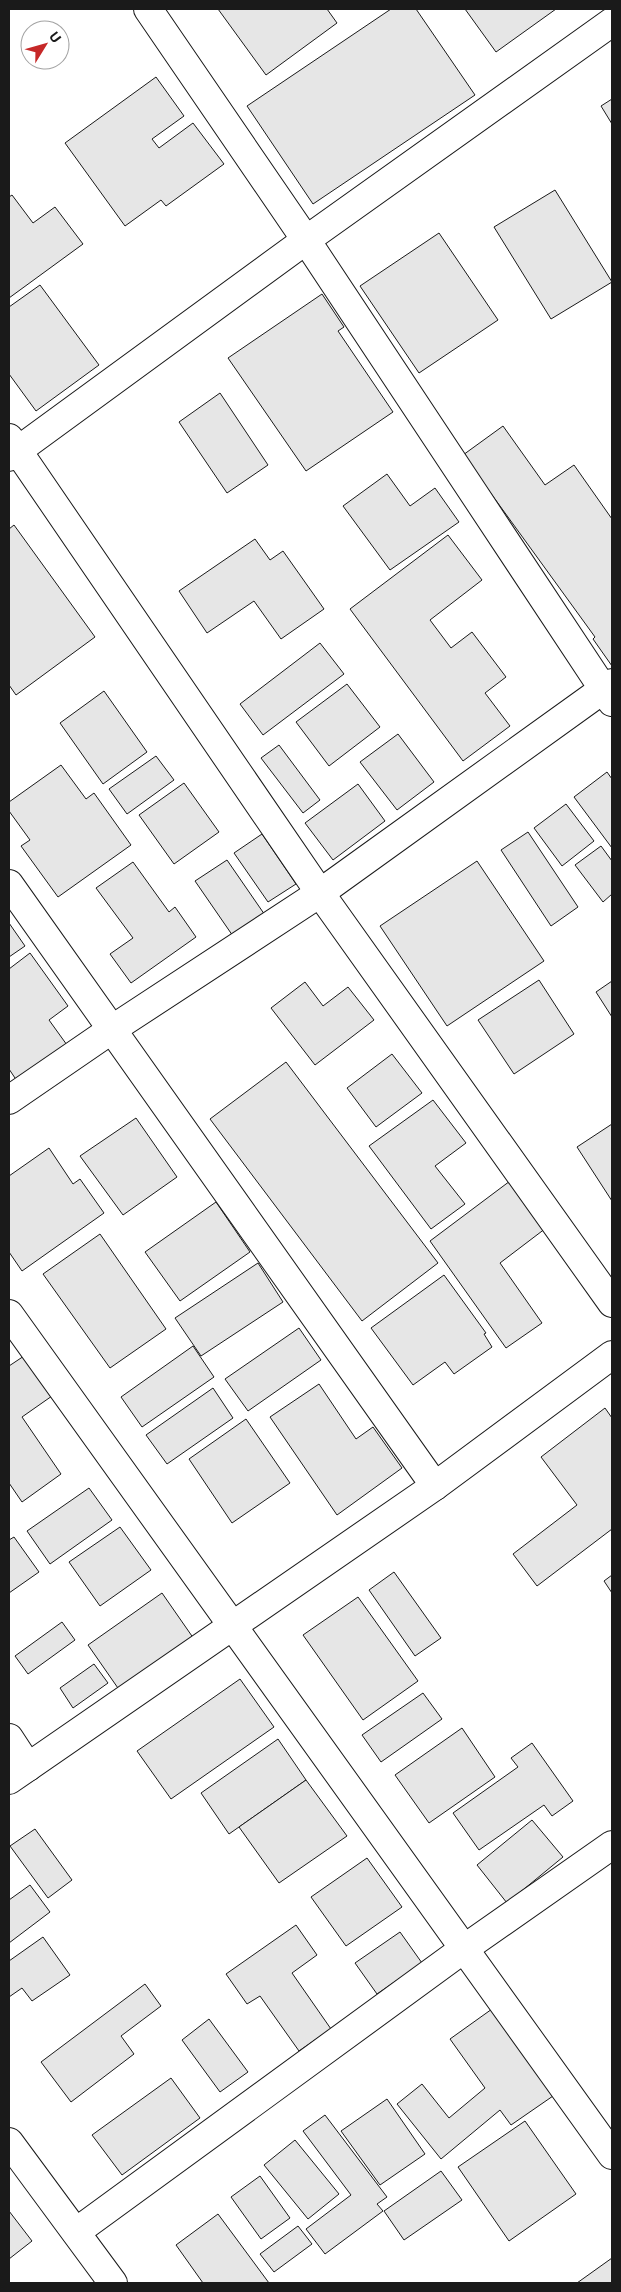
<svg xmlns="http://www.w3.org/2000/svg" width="621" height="2292" viewBox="0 0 621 2292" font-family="'Exo 2',sans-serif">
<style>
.building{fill:#e6e6e6;stroke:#1a1a1a}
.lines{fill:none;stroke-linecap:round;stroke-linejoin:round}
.street-casing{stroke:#1a1a1a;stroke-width:30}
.street{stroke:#fff;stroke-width:28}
</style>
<rect width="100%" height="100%" fill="#fff"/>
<g class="building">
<path d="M 218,9 L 327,9 L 337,23 L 266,75 Z"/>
<path d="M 391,9 L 416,9 L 475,95 L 313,204 L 247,106 Z"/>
<path d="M 465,9 L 556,9 L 496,52 Z"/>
<path d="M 156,77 L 184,116 L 152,139 L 159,148 L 193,123 L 224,164 L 166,206 L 161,200 L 125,226 L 65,143 Z"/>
<path d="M 612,99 L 612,124 L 601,106 Z"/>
<path d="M 555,190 L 612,282 L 551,319 L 494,227 Z"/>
<path d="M 12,195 L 33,223 L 55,207 L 83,244 L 9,298 L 9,197 Z"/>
<path d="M 439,233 L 498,320 L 419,373 L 360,286 Z"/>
<path d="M 40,285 L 99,365 L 36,411 L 9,374 L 9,307 Z"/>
<path d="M 322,294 L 344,327 L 338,331 L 393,412 L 306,471 L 228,358 Z"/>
<path d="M 220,393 L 268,465 L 227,493 L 179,422 Z"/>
<path d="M 503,426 L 545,485 L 574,465 L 612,519 L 612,666 L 593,639 L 595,637 L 463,455 Z"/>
<path d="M 387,474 L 410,506 L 435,488 L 459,522 L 390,570 L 343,506 Z"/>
<path d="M 14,525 L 95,637 L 16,695 L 9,685 L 9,529 Z"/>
<path d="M 448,535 L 482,580 L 430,620 L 451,648 L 472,632 L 506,677 L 485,693 L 510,726 L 463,761 L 350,609 Z"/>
<path d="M 255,539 L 270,560 L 283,551 L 324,609 L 281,639 L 254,601 L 207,633 L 179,591 Z"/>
<path d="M 320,643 L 344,674 L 263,735 L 240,704 Z"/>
<path d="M 347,684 L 380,727 L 329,766 L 296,722 Z"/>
<path d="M 104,691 L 147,752 L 103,784 L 60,723 Z"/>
<path d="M 398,734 L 434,782 L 397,810 L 360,762 Z"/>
<path d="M 279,745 L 320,800 L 303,813 L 261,758 Z"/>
<path d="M 156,756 L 174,780 L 127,814 L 109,789 Z"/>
<path d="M 61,765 L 86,799 L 94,793 L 131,845 L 58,897 L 21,846 L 30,840 L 9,811 L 9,802 Z"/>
<path d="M 607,772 L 612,779 L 612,848 L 574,797 Z"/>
<path d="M 184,783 L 219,832 L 174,864 L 139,815 Z"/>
<path d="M 358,784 L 385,821 L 333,860 L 305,823 Z"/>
<path d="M 566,804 L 594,841 L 562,866 L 534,828 Z"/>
<path d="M 528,832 L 578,907 L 551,926 L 501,850 Z"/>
<path d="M 262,834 L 296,884 L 268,902 L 234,853 Z"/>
<path d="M 601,846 L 612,861 L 612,894 L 603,902 L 575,865 Z"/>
<path d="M 227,860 L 267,918 L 235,939 L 195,881 Z"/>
<path d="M 477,861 L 544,961 L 447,1026 L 380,926 Z"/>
<path d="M 133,862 L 169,912 L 175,907 L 196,937 L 131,983 L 110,954 L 133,938 L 96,888 Z"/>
<path d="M 9,923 L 25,946 L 9,957 Z"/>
<path d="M 30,953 L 68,1006 L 49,1020 L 67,1045 L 17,1081 L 9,1069 L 9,969 Z"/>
<path d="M 539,980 L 574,1034 L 514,1074 L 478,1020 Z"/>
<path d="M 612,981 L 612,1017 L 596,992 Z"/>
<path d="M 305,982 L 323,1006 L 348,987 L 374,1020 L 315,1065 L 271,1008 Z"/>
<path d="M 392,1054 L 422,1093 L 376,1127 L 347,1088 Z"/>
<path d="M 286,1062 L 438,1263 L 362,1321 L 210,1119 Z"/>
<path d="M 433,1100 L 466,1143 L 435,1166 L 465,1204 L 431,1229 L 369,1146 Z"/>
<path d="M 136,1118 L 177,1177 L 123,1215 L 80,1156 Z"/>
<path d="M 612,1124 L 612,1201 L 577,1147 Z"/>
<path d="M 49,1148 L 73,1184 L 80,1179 L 104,1213 L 22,1271 L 9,1252 L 9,1176 Z"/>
<path d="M 514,1178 L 550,1225 L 500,1263 L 542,1323 L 506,1348 L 430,1241 Z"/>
<path d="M 216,1202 L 250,1252 L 180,1301 L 145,1252 Z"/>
<path d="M 100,1234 L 166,1329 L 110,1368 L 43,1274 Z"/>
<path d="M 258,1263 L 283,1302 L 201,1356 L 175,1318 Z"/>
<path d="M 444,1275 L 486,1333 L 484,1334 L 492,1347 L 454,1374 L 445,1362 L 413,1385 L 371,1328 Z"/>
<path d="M 299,1328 L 321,1360 L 248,1411 L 225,1379 Z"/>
<path d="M 193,1346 L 214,1377 L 142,1427 L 121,1397 Z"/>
<path d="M 24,1356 L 52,1396 L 22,1417 L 61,1474 L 22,1502 L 9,1483 L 9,1366 Z"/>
<path d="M 319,1384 L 356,1439 L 373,1427 L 402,1468 L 337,1515 L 270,1417 Z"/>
<path d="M 213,1388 L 233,1418 L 167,1464 L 146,1435 Z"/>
<path d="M 605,1408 L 612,1418 L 612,1529 L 537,1586 L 513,1554 L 577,1505 L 541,1457 Z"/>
<path d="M 246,1419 L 290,1483 L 232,1523 L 189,1459 Z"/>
<path d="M 89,1488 L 112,1520 L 50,1564 L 27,1531 Z"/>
<path d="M 120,1527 L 151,1570 L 100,1606 L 69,1562 Z"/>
<path d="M 14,1537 L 39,1572 L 9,1593 L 9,1540 Z"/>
<path d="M 394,1572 L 441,1638 L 415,1656 L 369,1590 Z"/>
<path d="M 612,1575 L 612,1593 L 604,1581 Z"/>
<path d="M 162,1593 L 194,1639 L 120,1691 L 88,1645 Z"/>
<path d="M 358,1597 L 418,1681 L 363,1720 L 303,1635 Z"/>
<path d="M 62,1622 L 75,1640 L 28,1674 L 15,1656 Z"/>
<path d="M 94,1664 L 108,1683 L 73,1708 L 60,1688 Z"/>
<path d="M 240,1679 L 274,1727 L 171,1799 L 137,1751 Z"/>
<path d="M 423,1693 L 442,1719 L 381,1762 L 362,1735 Z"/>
<path d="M 462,1728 L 495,1777 L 429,1823 L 395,1775 Z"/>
<path d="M 278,1739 L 306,1780 L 229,1834 L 201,1793 Z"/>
<path d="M 532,1743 L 573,1801 L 552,1816 L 544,1805 L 479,1850 L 453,1813 L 518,1767 L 511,1758 Z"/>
<path d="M 306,1780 L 347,1836 L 279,1883 L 239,1827 Z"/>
<path d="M 532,1820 L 563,1857 L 507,1903 L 477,1865 Z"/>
<path d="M 35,1829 L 72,1880 L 48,1898 L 10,1846 Z"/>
<path d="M 367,1858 L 402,1907 L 346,1946 L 311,1897 Z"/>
<path d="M 30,1885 L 50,1912 L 9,1943 L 9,1900 Z"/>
<path d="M 296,1925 L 317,1955 L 292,1973 L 331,2029 L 299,2051 L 260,1996 L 247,2004 L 226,1974 Z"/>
<path d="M 400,1932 L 422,1963 L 377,1994 L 355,1963 Z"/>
<path d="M 43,1937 L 70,1975 L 32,2001 L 22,1988 L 9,1997 L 9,1961 Z"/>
<path d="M 145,1984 L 161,2006 L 121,2036 L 134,2054 L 71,2102 L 41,2062 Z"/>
<path d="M 492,2009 L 553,2096 L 511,2125 L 500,2110 L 441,2159 L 397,2104 L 422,2084 L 449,2118 L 485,2088 L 450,2039 Z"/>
<path d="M 209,2019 L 248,2072 L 220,2092 L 182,2040 Z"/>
<path d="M 171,2078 L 200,2118 L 122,2175 L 92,2135 Z"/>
<path d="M 387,2099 L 425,2154 L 380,2185 L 341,2131 Z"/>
<path d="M 325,2115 L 387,2197 L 377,2204 L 383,2211 L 325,2254 L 306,2229 L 351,2195 L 303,2131 Z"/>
<path d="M 525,2121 L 576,2194 L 509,2241 L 458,2167 Z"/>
<path d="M 295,2140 L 339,2194 L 308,2219 L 264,2165 Z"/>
<path d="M 441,2171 L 462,2200 L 404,2240 L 384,2211 Z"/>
<path d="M 260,2176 L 290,2218 L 261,2239 L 231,2197 Z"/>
<path d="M 9,2211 L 32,2241 L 9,2259 Z"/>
<path d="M 218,2214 L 269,2283 L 203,2283 L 176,2245 Z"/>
<path d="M 298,2226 L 312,2244 L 274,2272 L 260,2254 Z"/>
<path d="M 612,2258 L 612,2283 L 577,2283 Z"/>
</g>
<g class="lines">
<g class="street-casing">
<g id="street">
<path d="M 148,9 L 306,240 L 612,702"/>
<path d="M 9,438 L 320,893 L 612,1303"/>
<path d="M 9,457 L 306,240 L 612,22"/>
<path d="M 9,884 L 435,1486"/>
<path d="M 9,1100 L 111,1030 L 320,893 L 612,683"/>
<path d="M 9,1314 L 612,2155"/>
<path d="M 9,1738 L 28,1767"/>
<path d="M 9,1780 L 435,1486 L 612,1355"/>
<path d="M 9,2142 L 113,2283"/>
<path d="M 76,2232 L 465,1948 L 612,1845"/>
</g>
</g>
<use href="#street" class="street"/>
</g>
<rect width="621" height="2292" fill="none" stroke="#1a1a1a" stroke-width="20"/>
<g transform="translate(45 45) rotate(53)"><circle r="24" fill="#ffffff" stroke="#a3a3a3"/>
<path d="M0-4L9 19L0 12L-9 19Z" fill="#c62828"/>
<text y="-8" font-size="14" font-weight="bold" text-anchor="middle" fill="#1a1a1a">U</text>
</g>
</svg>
